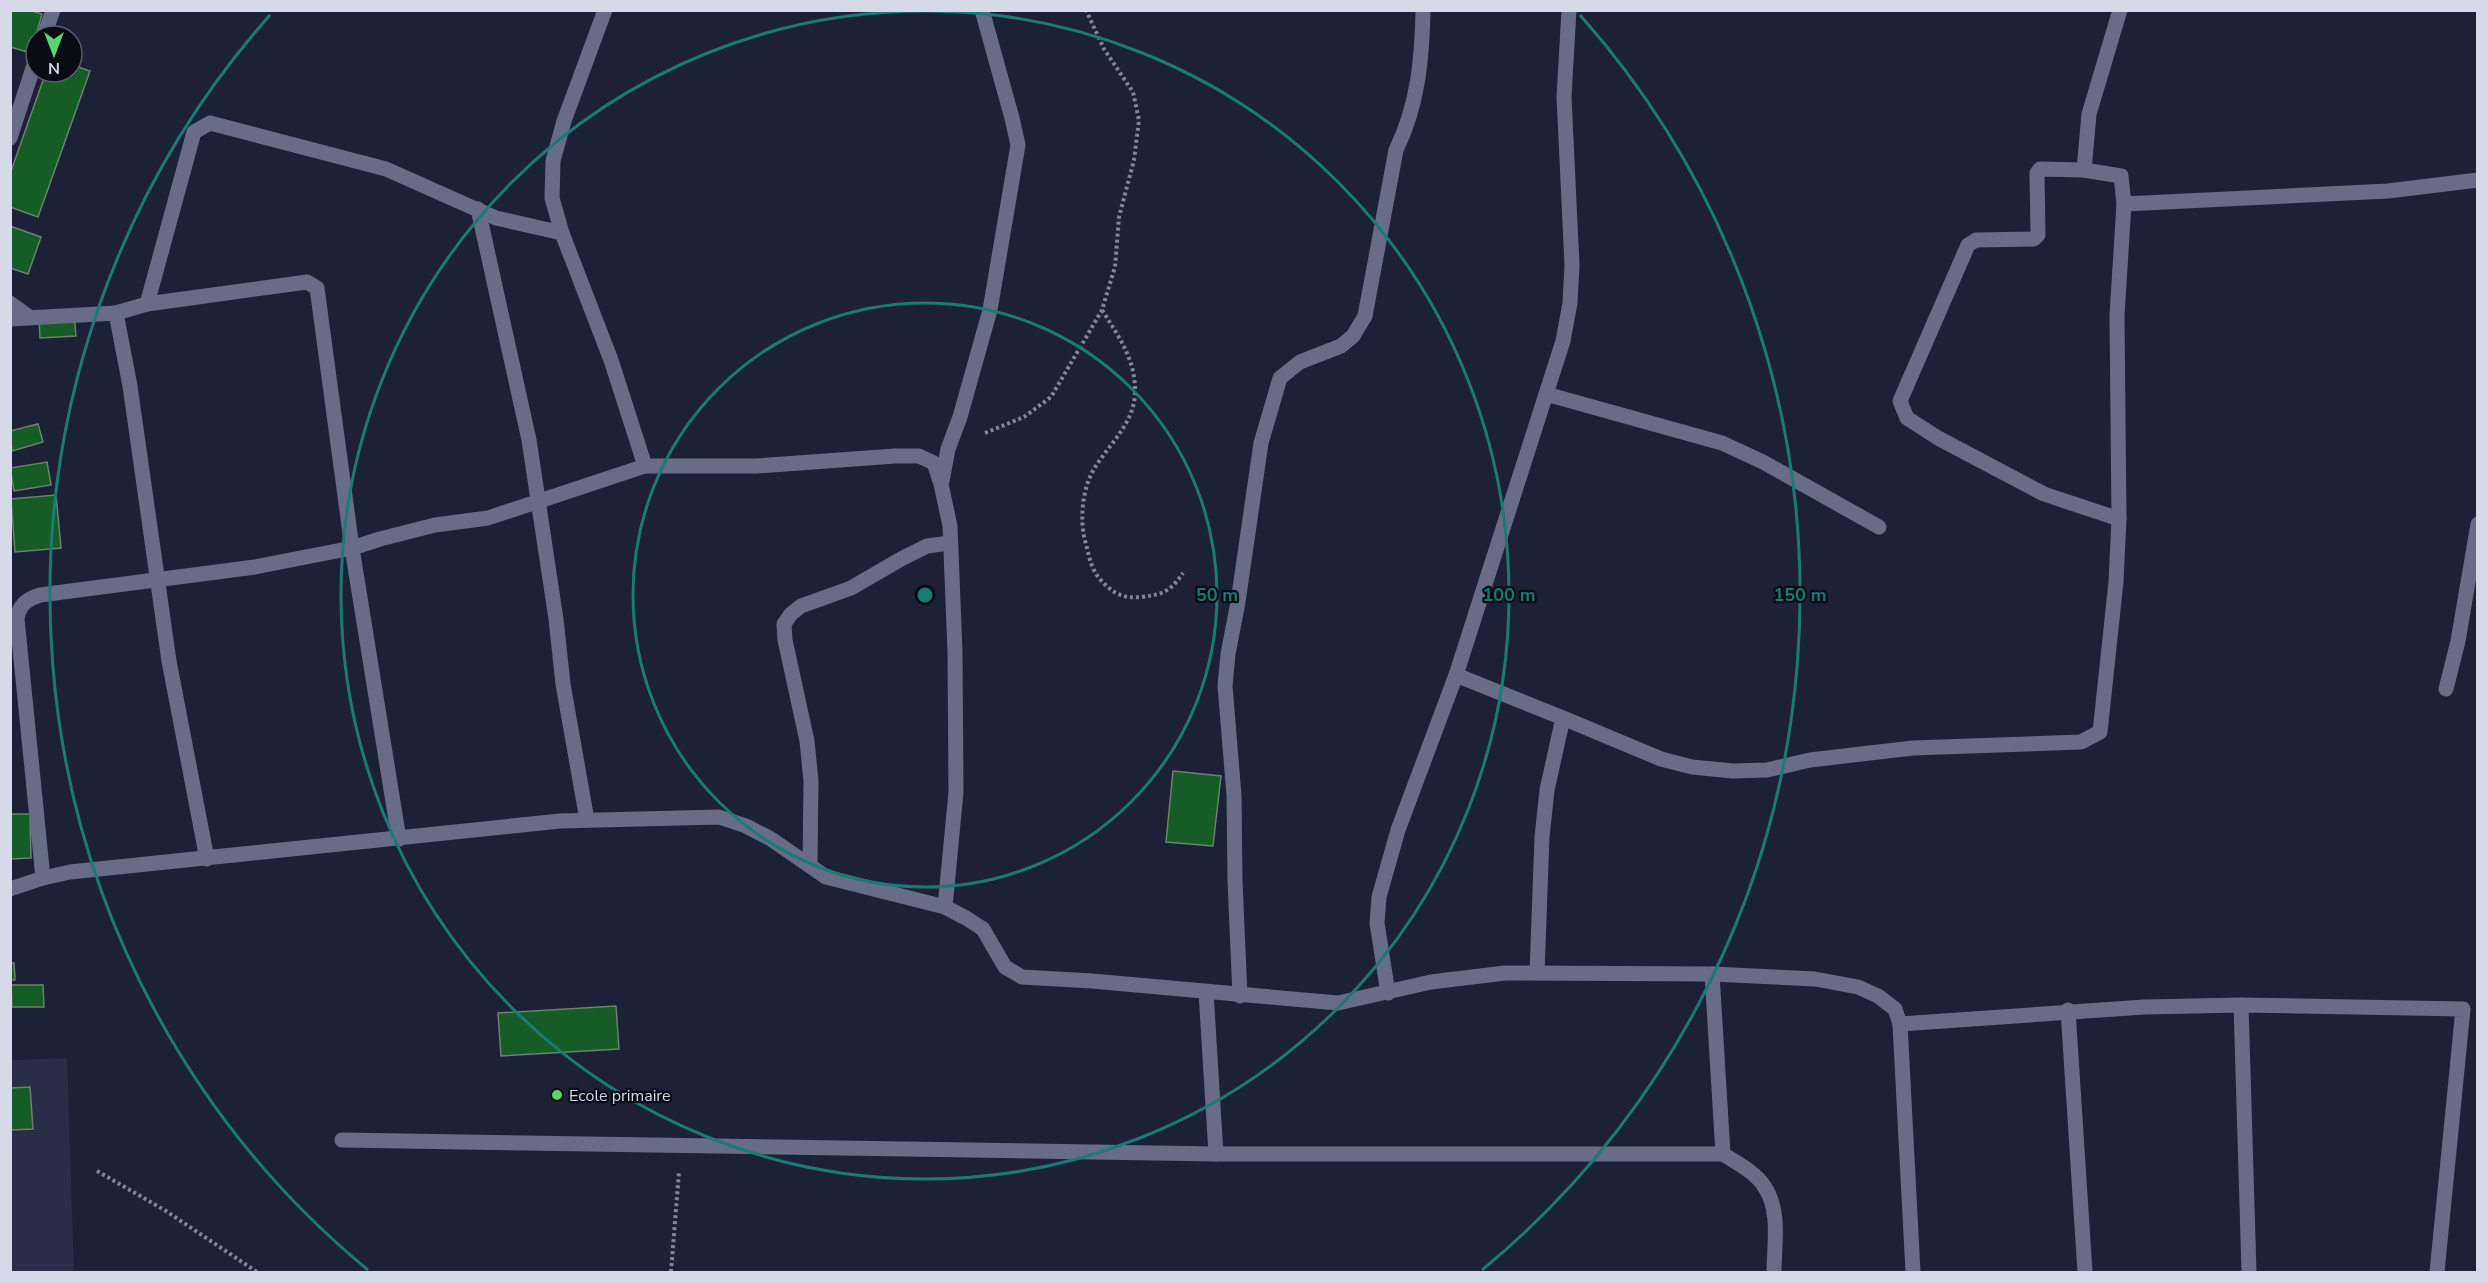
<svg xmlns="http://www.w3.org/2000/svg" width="2488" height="1283" viewBox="0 0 2488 1283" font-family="'Nunito Sans',sans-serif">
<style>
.built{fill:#282d48}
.building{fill:#155c26;stroke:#6b826d;stroke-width:1.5}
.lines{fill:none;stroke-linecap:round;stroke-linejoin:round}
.path{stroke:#828698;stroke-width:4;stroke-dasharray:3 3;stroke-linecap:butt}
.street{stroke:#676d87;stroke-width:15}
.ring{fill:none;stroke:#197b74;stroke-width:3}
.poi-dot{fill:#58d570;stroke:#0a0c15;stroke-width:2}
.labels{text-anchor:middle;stroke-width:4.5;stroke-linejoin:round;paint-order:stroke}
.poi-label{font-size:16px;fill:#d6d9e8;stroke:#0a0c15;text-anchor:start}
.centre{fill:#197b74;stroke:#0a0c15;stroke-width:3}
.ring-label{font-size:18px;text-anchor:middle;font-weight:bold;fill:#197b74;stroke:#0a0c15;stroke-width:4.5;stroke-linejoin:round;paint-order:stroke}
</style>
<rect width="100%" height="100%" fill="#1d2137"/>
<path class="built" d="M 67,1058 L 74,1272 L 11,1272 L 10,1060 Z"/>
<g class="building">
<path d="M 10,10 L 29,10 L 42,14 L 31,53 L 10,47 Z"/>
<path d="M 72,65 L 90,71 L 38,217 L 10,207 L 10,174 L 46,72 L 72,72 Z"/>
<path d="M 10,226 L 41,237 L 28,274 L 10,268 Z"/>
<path d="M 74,313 L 76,336 L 40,338 L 39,315 Z"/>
<path d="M 38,424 L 43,442 L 12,451 L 10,431 Z"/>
<path d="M 47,462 L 51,485 L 14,491 L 10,468 Z"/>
<path d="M 56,495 L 61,548 L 15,552 L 11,499 Z"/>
<path d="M 1173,771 L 1221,776 L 1213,846 L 1166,842 Z"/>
<path d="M 10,814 L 30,814 L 31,858 L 10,859 Z"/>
<path d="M 10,963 L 14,963 L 15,980 L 10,980 Z"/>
<path d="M 11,985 L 43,985 L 44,1007 L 12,1007 Z"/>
<path d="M 616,1006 L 619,1049 L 501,1056 L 498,1013 Z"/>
<path d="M 30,1087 L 33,1129 L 10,1130 L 10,1088 Z"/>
</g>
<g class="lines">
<g class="path">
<path d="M 1102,310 C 1119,337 1136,360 1135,393 C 1134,424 1109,444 1094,469 C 1082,489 1079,522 1086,544 C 1089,556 1091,568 1099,578 C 1112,593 1122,599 1142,597 C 1165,594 1170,591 1183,573"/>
<path d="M 985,433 L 1024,417 L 1051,397 L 1102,310 L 1115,267 L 1119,217 L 1134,160 L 1139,120 L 1133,92 L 1104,49 L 1086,10"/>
<path d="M 97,1171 L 166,1211 L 257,1272"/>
<path d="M 671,1272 L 679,1172"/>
</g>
<g class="street">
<path d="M 605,10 L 564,121 L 553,161 L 552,198 L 562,233 L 611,360 L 645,466 L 757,466 L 895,456 L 919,456 L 934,463 L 941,484 L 950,526 L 955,652 L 956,792 L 945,907"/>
<path d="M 44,36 L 53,10"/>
<path d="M 10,138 L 36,59"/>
<path d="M 2084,170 L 2040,169 L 2037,173 L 2038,235 L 2034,239 L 1976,240 L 1968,245 L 1900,401 L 1907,418 L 1938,438 L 2044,494 L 2119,519"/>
<path d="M 2124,204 L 2388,191 L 2478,180"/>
<path d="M 478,209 L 529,440 L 556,619 L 563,684 L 587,820"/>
<path d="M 10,303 L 28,316"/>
<path d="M 147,304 L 194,132 L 210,123 L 386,169 L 496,218 L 562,233"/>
<path d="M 116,313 L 147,304 L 307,282 L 317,288 L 352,548 L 399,839"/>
<path d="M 10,319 L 116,313 L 130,386 L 169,661 L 207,859"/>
<path d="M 1546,394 L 1722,443 L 1763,462 L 1879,527"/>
<path d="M 942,481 L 948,449 L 960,417 L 990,310 L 1018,145 L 1012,118 L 982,10"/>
<path d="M 1456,675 L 1563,718 L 1547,790 L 1542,837 L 1537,973"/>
<path d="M 2446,689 L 2458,641 L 2478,524"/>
<path d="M 1563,718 L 1661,759 L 1692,767 L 1733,771 L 1767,770 L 1810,760 L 1913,748 L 2081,742 L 2100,732 L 2116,582 L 2119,519 L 2117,315 L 2124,204 L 2121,176 L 2084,170 L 2089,114 L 2120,10"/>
<path d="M 810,865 L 811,781 L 807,741 L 785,640 L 784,624 L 791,614 L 801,606 L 851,588 L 901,559 L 927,546 L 950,543"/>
<path d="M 43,878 L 17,619 C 19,605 27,599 40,595 L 255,567 L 352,548 L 380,539 L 435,525 L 488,518 L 645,466"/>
<path d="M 10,889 L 43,878 L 70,872 L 560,821 L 719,817 L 746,826 L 771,839 L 826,877 L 945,907 L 966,918 L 983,929 L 1005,967 L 1022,977 L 1092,981 L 1338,1003 L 1431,982 L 1505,973 L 1712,974 L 1815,979 L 1858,987 L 1878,996 L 1895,1009 L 1900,1024 L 1913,1272"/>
<path d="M 1712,974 L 1723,1154 C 1737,1163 1755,1172 1764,1186 C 1781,1210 1774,1245 1774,1272"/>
<path d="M 1206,992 L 1216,1154"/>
<path d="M 1388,993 L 1377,923 L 1379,897 L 1398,830 L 1456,675 L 1563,341 L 1570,303 L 1572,265 L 1564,97 L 1569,10"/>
<path d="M 1240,996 L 1235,881 L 1234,795 L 1225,686 L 1228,654 L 1238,602 L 1261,443 L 1280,378 L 1300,362 L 1341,346 L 1353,336 L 1365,316 L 1396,150 C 1418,105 1422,59 1423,10"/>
<path d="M 2241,1005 L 2249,1272"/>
<path d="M 2068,1010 L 2085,1272"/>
<path d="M 1900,1024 L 2144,1007 L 2241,1005 L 2463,1009 L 2437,1272"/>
<path d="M 342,1140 L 1216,1154 L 1723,1154"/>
</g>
</g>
<g class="ring">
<circle cx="925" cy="595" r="292"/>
<circle cx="925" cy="595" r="584"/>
<path d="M368 1270A875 875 0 0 1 270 15M1580 15A875 875 0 0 1 1482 1270"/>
</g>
<circle class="poi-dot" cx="557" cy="1095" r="6"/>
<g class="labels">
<g class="poi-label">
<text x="569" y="1101">Ecole primaire</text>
</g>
</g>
<circle cx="925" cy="595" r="9" class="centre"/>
<g class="ring-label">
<text x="1217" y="601">50 m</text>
<text x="1509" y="601">100 m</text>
<text x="1800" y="601">150 m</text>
</g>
<rect width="2488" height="1283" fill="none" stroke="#d6d9e8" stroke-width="24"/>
<g transform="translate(54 54) rotate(180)"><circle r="28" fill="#0a0c15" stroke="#5c5e69" stroke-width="1.5"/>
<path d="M0-4.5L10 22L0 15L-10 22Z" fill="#58d570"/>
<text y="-9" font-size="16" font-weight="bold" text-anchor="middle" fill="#d6d9e8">N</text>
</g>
</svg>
